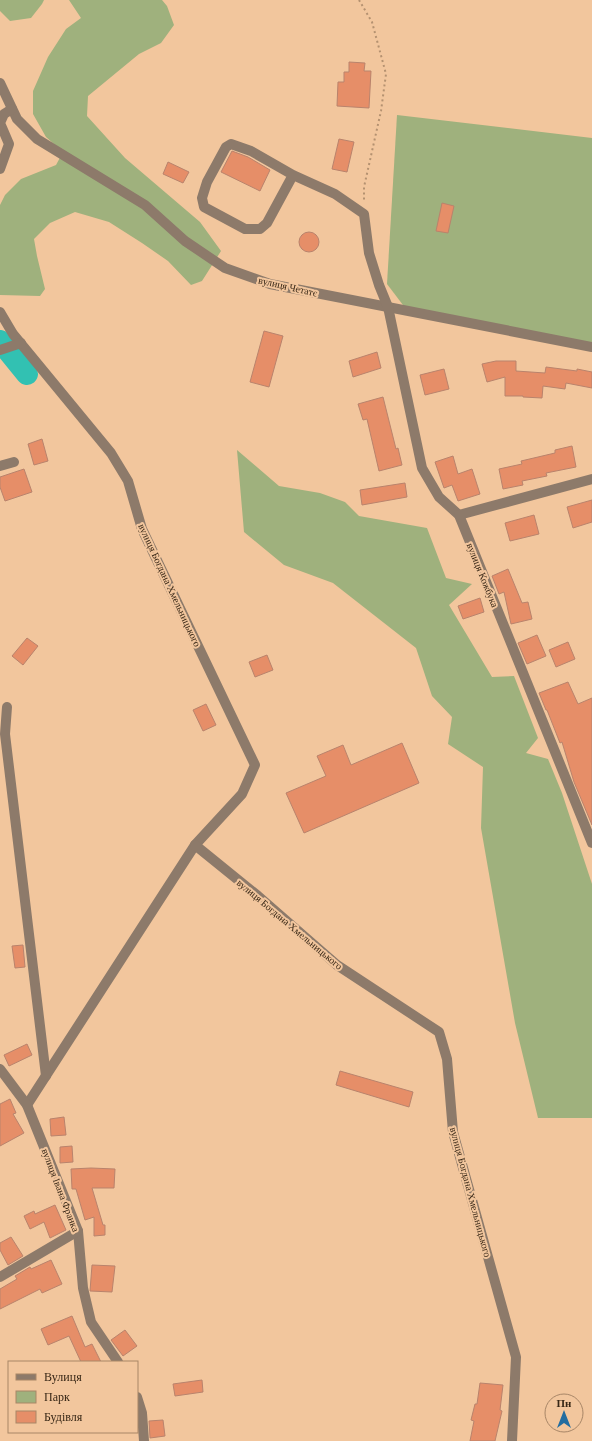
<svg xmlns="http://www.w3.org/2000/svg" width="592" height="1441" viewBox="0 0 592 1441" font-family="Georgia,serif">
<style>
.green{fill:#9fb17d}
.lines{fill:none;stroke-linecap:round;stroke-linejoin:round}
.river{stroke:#32c1b2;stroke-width:22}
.building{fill:#e68e68;stroke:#b9836c}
.path{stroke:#b49170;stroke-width:2;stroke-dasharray:2 3;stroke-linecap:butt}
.minor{stroke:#8d7a6a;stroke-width:10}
.labels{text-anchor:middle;stroke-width:4;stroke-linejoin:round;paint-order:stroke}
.street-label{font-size:10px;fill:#382716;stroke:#f2c69d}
</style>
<rect width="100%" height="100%" fill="#f2c69d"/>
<g class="green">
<path d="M 0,0 L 44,0 L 42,4 L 31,18 L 10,21 L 0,11 Z"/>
<path d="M 69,0 L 162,0 L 167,6 L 174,25 L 161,43 L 139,54 L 88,96 L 87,116 L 125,158 L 200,222 L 221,251 L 202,281 L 191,285 L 168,261 L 142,243 L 109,222 L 75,212 L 50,223 L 34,239 L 37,256 L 45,289 L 40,296 L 0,295 L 0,205 L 5,195 L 21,179 L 56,165 L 63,152 L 46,137 L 33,114 L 33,91 L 48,57 L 66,29 L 81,18 Z"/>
<path d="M 397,115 L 592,138 L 592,346 L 406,309 L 387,284 Z"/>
<path d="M 237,450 L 279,486 L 320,493 L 345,502 L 359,516 L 427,528 L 446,578 L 472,584 L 449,605 L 492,677 L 514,676 L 538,738 L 526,753 L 548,759 L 562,793 L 592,884 L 592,1118 L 538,1118 L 515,1023 L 481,828 L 483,767 L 448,744 L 452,717 L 432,696 L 416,648 L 333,583 L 284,565 L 244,532 Z"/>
</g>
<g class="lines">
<path class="river" d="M 0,341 L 27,374"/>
</g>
<g class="building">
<path d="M 349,62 L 365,63 L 364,71 L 371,71 L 369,108 L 337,106 L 338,82 L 344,82 L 344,72 L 349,72 Z"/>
<path d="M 339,139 L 354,142 L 347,172 L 332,169 Z"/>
<path d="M 232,151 L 248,157 L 270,170 L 260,191 L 221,172 Z"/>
<path d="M 168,162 L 189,172 L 183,183 L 163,174 Z"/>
<path d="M 442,203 L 454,206 L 448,233 L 436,231 Z"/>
<circle cx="309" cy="242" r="10"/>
<path d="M 264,331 L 283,336 L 269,387 L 250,382 Z"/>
<path d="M 377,352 L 381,368 L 353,377 L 349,361 Z"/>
<path d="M 496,361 L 516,361 L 516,371 L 545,373 L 546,367 L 577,371 L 577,369 L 592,372 L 592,388 L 566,383 L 565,389 L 543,386 L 542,398 L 523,397 L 523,396 L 505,396 L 505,377 L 487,382 L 482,364 Z"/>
<path d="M 444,369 L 449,389 L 425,395 L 420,375 Z"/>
<path d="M 383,397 L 396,449 L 398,448 L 402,465 L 379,471 L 367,419 L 363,420 L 358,404 Z"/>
<path d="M 42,439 L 48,461 L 34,465 L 28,444 Z"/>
<path d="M 572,446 L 576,467 L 546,473 L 547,476 L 522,481 L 523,485 L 503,489 L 499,469 L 522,464 L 521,461 L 555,453 L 555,450 Z"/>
<path d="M 453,456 L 458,474 L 472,469 L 480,494 L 458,501 L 452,485 L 444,488 L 435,462 Z"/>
<path d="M 24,469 L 32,492 L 5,501 L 0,487 L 0,477 Z"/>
<path d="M 405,483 L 407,497 L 362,505 L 360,490 Z"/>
<path d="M 592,500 L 592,522 L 573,528 L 567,507 Z"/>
<path d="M 534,515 L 539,534 L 510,541 L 505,523 Z"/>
<path d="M 508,569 L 522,603 L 528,602 L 532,619 L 511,624 L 504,592 L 499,594 L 492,576 Z"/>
<path d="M 480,598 L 484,612 L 463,619 L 458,606 Z"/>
<path d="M 537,635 L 546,656 L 527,664 L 518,643 Z"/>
<path d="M 27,638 L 38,646 L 23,665 L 12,656 Z"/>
<path d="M 568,642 L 575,659 L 556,667 L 549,650 Z"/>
<path d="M 267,655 L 273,670 L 255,677 L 249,662 Z"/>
<path d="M 568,682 L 578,704 L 592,698 L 592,825 L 574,782 L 562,742 L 560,743 L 547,710 L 546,710 L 539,693 Z"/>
<path d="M 206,704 L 216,725 L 203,731 L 193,710 Z"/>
<path d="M 402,743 L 419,783 L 304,833 L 286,793 L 326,776 L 317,756 L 343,745 L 351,765 Z"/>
<path d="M 23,945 L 25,967 L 15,968 L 12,946 Z"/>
<path d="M 27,1044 L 32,1055 L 9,1066 L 4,1055 Z"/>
<path d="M 340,1071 L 413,1092 L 409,1107 L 336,1085 Z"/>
<path d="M 10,1099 L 16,1113 L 13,1114 L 24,1133 L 0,1146 L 0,1104 Z"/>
<path d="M 64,1117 L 66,1135 L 51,1136 L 50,1119 Z"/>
<path d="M 72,1146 L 73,1162 L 60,1163 L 60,1147 Z"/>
<path d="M 91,1168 L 115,1169 L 114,1188 L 92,1188 L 103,1225 L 105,1225 L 105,1235 L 94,1236 L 94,1217 L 85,1220 L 76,1189 L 72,1189 L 71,1169 Z"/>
<path d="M 55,1205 L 66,1230 L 50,1238 L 44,1222 L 30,1229 L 24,1216 L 34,1211 L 35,1214 Z"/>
<path d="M 11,1237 L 23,1256 L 8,1265 L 0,1250 L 0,1243 Z"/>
<path d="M 51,1260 L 62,1284 L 42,1293 L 40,1289 L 0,1309 L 0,1289 L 17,1279 L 15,1276 L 30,1267 L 31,1269 Z"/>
<path d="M 92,1265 L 115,1266 L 112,1292 L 90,1291 Z"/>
<path d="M 72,1316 L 85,1347 L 92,1344 L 101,1362 L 81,1362 L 69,1336 L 48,1345 L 41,1329 Z"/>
<path d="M 125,1330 L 137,1346 L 123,1356 L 111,1340 Z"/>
<path d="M 202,1380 L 203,1392 L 175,1396 L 173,1384 Z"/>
<path d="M 480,1383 L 503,1385 L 500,1410 L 502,1411 L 495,1441 L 470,1441 L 474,1421 L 471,1420 L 475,1404 L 477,1404 Z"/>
<path d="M 163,1420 L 165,1436 L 150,1438 L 149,1421 Z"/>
</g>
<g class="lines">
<path class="path" d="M 359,0 L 372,22 L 386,74 L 381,111 L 364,187 L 364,201"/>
<g class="minor">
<path d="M 0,83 L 17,119 L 37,139 L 145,205 L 185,241 L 225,268 L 270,284 L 592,347"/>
<path d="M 0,169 L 9,144 L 0,123 L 4,114 L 12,109"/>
<path d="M 293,175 L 267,223 L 260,229 L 245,229 L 204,207 L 202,198 L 207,182 L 226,147 L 231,144 L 251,151 L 293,175 L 335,194 L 364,214 L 369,253 L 379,285 L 388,307 L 422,468 L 439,497 L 459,515 L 592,843"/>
<path d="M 0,312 L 13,334 L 111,453 L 128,481 L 142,529 L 255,765 L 242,794 L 195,845 L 27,1105"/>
<path d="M 0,350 L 21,343"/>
<path d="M 0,466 L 14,462"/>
<path d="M 459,515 L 592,479"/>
<path d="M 7,707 L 5,734 L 46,1076"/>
<path d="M 195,845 L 258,896 L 337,965 L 439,1032 L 447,1059 L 453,1132 L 516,1357 L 512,1441"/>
<path d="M 0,1069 L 27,1105 L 78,1231 L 83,1288 L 91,1322 L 118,1362"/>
<path d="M 0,1277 L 78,1231"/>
<path d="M 137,1397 L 142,1413 L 144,1441"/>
</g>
</g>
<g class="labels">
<g class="street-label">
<text transform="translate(288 286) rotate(13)" y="4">вулиця Четатє</text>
<text transform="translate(483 575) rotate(68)" y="4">вулиця Кожбука</text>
<text transform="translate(170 585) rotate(65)" y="4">вулиця Богдана Хмельницького</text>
<text transform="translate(290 924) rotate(40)" y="4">вулиця Богдана Хмельницького</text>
<text transform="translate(61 1190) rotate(69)" y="4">вулиця Івана Франка</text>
<text transform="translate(471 1192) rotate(75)" y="4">вулиця Богдана Хмельницького</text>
</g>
</g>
<rect x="8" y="1361" width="130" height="72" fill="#f2c69d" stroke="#a88667"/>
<rect x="16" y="1374" width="20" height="6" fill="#8d7a6a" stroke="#a88667"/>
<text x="44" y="1381" font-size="12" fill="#382716">Вулиця</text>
<rect x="16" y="1391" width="20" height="12" fill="#9fb17d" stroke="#a88667"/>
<text x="44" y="1401" font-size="12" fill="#382716">Парк</text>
<rect x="16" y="1411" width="20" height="12" fill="#e68e68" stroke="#a88667"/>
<text x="44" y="1421" font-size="12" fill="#382716">Будівля</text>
<g transform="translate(564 1413)"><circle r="19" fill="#f2c69d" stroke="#a88667"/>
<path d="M0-3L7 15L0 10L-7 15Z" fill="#236da0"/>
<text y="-6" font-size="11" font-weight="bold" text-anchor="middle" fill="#382716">Пн</text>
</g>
</svg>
